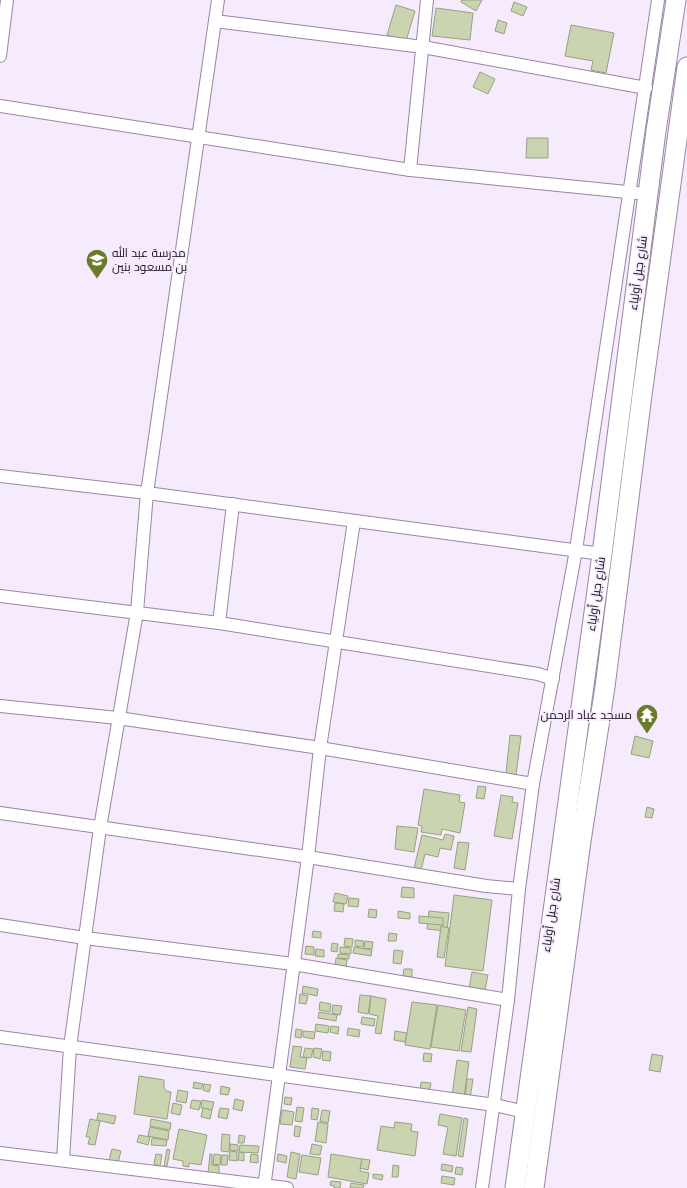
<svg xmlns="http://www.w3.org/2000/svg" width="687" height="1188" viewBox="0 0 687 1188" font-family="Quicksand,Cairo,sans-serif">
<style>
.building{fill:#cad4b1;stroke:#98a181}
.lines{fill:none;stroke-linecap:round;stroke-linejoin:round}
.minor-casing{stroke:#9986a3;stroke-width:14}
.primary-casing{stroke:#9986a3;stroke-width:21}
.minor{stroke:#fff;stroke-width:12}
.primary{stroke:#fff;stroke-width:19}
.labels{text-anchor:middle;stroke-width:3.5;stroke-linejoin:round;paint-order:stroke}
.poi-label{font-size:12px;fill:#18111b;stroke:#f6eafd;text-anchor:start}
.street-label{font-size:12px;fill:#18111b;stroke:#f6eafd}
</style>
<rect width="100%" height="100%" fill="#f6eafd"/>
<g class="building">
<path d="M 462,0 L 482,0 L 476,11 L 461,2 Z"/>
<path d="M 514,2 L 527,7 L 523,16 L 511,11 Z"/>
<path d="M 396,5 L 415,11 L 406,41 L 387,35 Z"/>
<path d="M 436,8 L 473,13 L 470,40 L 432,36 Z"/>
<path d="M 498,20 L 507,23 L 504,34 L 495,31 Z"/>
<path d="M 571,25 L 614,33 L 606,73 L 591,70 L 593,61 L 565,56 Z"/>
<path d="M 480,72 L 495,79 L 488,94 L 473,87 Z"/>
<path d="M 527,138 L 548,138 L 548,158 L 526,158 Z"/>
<path d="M 510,735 L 521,736 L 516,775 L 506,773 Z"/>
<path d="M 635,736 L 653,741 L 649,758 L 631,754 Z"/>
<path d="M 478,786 L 486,787 L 484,799 L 476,798 Z"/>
<path d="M 424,789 L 460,795 L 459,802 L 465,803 L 460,833 L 442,829 L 441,835 L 421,832 L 422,826 L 418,825 Z"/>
<path d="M 501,795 L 513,797 L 512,802 L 518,803 L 512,839 L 494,836 Z"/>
<path d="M 647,807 L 654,809 L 652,818 L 645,817 Z"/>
<path d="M 397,826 L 418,828 L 414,852 L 395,849 Z"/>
<path d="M 445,834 L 454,836 L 451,850 L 440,848 L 438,857 L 425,854 L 421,870 L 414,868 L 422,835 L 443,840 Z"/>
<path d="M 458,842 L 469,843 L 465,870 L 454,868 Z"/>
<path d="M 402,887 L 414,888 L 414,898 L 401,897 Z"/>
<path d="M 335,893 L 348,896 L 346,904 L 333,902 Z"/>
<path d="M 454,895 L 492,900 L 483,971 L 445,966 Z"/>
<path d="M 349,898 L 359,899 L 358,907 L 348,906 Z"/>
<path d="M 335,903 L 344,904 L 343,912 L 334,911 Z"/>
<path d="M 369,909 L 377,910 L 376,918 L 368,917 Z"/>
<path d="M 398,911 L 410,913 L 410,919 L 398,918 Z"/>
<path d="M 429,911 L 449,913 L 447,931 L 427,929 Z"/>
<path d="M 419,916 L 443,918 L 443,925 L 419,923 Z"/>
<path d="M 441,926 L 449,928 L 444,958 L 437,957 Z"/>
<path d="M 313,931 L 321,932 L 321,938 L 312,937 Z"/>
<path d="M 389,933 L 397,934 L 396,941 L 388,941 Z"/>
<path d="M 345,938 L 353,939 L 352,947 L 344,946 Z"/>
<path d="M 355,940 L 364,941 L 363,947 L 355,946 Z"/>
<path d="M 365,941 L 373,942 L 372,949 L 364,948 Z"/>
<path d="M 332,943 L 338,944 L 337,952 L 331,951 Z"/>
<path d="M 306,946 L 314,947 L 314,955 L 305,954 Z"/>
<path d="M 340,947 L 351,948 L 351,954 L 340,953 Z"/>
<path d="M 354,947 L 372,950 L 371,956 L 353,953 Z"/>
<path d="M 316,949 L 324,950 L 324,957 L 315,956 Z"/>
<path d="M 394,950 L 403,951 L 401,964 L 393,963 Z"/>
<path d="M 338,954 L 349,955 L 349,959 L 338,958 Z"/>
<path d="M 336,958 L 347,960 L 346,968 L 335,967 Z"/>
<path d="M 404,969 L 412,969 L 412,977 L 403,976 Z"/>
<path d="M 472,972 L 488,975 L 485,990 L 469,988 Z"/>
<path d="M 303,986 L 318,989 L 317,996 L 302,993 Z"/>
<path d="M 300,994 L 308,996 L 306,1004 L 299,1003 Z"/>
<path d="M 360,995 L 371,996 L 368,1014 L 358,1012 Z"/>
<path d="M 371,996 L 386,999 L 381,1034 L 375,1033 L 378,1016 L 369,1014 Z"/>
<path d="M 320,1002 L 331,1004 L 330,1012 L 319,1010 Z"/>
<path d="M 412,1002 L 437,1005 L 430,1049 L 405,1045 Z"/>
<path d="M 333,1005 L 342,1006 L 340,1015 L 332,1013 Z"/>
<path d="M 438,1005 L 466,1010 L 459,1051 L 431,1047 Z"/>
<path d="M 468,1007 L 477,1009 L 471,1052 L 461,1051 Z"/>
<path d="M 319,1012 L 337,1015 L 336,1021 L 318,1018 Z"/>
<path d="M 362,1017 L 375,1019 L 374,1026 L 361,1024 Z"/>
<path d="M 316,1024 L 329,1026 L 328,1033 L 315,1031 Z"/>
<path d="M 331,1026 L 339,1027 L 338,1034 L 330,1032 Z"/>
<path d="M 348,1028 L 360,1030 L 359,1037 L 347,1035 Z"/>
<path d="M 296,1029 L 302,1030 L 301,1038 L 295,1037 Z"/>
<path d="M 303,1031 L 315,1032 L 314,1039 L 303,1037 Z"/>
<path d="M 395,1031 L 407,1033 L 405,1042 L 394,1040 Z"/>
<path d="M 293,1046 L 302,1047 L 300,1057 L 307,1058 L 305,1069 L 290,1067 Z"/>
<path d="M 305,1048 L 313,1049 L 311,1058 L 303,1057 Z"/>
<path d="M 314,1048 L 322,1049 L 320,1059 L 313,1057 Z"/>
<path d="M 323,1051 L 331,1052 L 330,1061 L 322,1060 Z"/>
<path d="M 424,1053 L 432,1054 L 431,1062 L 423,1061 Z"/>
<path d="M 652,1054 L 663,1056 L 660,1072 L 649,1070 Z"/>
<path d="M 457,1060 L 469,1062 L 464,1097 L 452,1095 Z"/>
<path d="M 139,1076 L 164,1080 L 164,1088 L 166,1091 L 171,1092 L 167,1119 L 134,1114 Z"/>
<path d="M 467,1079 L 473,1079 L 470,1099 L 465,1098 Z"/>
<path d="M 194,1082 L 203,1084 L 201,1089 L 193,1088 Z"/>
<path d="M 421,1082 L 431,1083 L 429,1093 L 420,1091 Z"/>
<path d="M 204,1084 L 211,1085 L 209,1092 L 203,1090 Z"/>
<path d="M 221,1086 L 230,1088 L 228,1095 L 220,1094 Z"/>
<path d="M 178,1090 L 188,1092 L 186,1103 L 176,1101 Z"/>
<path d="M 285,1097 L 292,1098 L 291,1105 L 284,1104 Z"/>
<path d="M 235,1099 L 244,1101 L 242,1111 L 233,1109 Z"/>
<path d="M 192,1100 L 201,1101 L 199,1110 L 190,1108 Z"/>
<path d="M 202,1100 L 214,1102 L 212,1110 L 201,1108 Z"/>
<path d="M 173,1103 L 182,1105 L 180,1115 L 171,1113 Z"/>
<path d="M 297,1107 L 304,1108 L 302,1122 L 295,1121 Z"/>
<path d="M 203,1108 L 212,1110 L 210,1119 L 201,1117 Z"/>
<path d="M 220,1108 L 229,1109 L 227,1119 L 218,1117 Z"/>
<path d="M 312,1108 L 319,1109 L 317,1120 L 311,1119 Z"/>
<path d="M 282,1110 L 294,1112 L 292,1125 L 280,1124 Z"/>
<path d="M 322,1110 L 330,1111 L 328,1123 L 320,1121 Z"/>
<path d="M 98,1113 L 116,1116 L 114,1124 L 97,1120 Z"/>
<path d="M 440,1114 L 462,1118 L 456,1156 L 443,1154 L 448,1127 L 438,1125 Z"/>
<path d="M 464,1118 L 468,1119 L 463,1157 L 458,1156 Z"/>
<path d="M 90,1119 L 100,1121 L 95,1145 L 88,1144 L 90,1137 L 86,1137 Z"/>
<path d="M 151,1119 L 171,1123 L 170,1130 L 150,1126 Z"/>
<path d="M 318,1122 L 328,1124 L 326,1143 L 315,1141 Z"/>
<path d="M 395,1122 L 412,1124 L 411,1131 L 418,1132 L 415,1156 L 377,1150 L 381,1126 L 394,1128 Z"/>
<path d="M 295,1126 L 301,1127 L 299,1137 L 294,1136 Z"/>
<path d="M 150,1127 L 169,1131 L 168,1140 L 148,1136 Z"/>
<path d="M 179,1129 L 207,1135 L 201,1165 L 189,1163 L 189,1167 L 183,1166 L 183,1161 L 173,1159 Z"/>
<path d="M 222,1134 L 230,1135 L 229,1152 L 221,1151 Z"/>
<path d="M 139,1135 L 150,1137 L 148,1145 L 137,1142 Z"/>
<path d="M 239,1135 L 245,1136 L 244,1143 L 238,1143 Z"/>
<path d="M 152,1138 L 167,1140 L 166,1146 L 151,1145 Z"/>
<path d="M 230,1144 L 238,1145 L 238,1151 L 230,1150 Z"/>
<path d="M 312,1144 L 322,1146 L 320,1155 L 310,1154 Z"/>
<path d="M 240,1145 L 259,1146 L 258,1153 L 239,1152 Z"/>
<path d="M 112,1149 L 121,1151 L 118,1163 L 109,1161 Z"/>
<path d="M 167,1149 L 170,1150 L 167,1166 L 164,1166 Z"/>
<path d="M 230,1151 L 237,1152 L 237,1161 L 229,1160 Z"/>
<path d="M 239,1152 L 244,1153 L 244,1161 L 238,1160 Z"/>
<path d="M 291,1152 L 300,1154 L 296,1179 L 287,1177 Z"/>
<path d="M 156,1154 L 162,1155 L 160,1166 L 154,1164 Z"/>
<path d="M 210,1154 L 212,1154 L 212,1165 L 219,1166 L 219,1174 L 208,1173 Z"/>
<path d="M 214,1154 L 221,1155 L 220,1165 L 213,1164 Z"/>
<path d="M 251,1154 L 258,1155 L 258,1163 L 250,1162 Z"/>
<path d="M 278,1154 L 287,1156 L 286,1163 L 277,1161 Z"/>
<path d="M 331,1154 L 362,1159 L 360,1171 L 369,1173 L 367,1184 L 328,1177 Z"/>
<path d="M 222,1155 L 228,1155 L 227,1165 L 221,1165 Z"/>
<path d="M 302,1155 L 321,1158 L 318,1175 L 299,1172 Z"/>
<path d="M 362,1159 L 370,1160 L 368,1170 L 360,1168 Z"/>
<path d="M 442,1164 L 453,1166 L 452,1172 L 441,1170 Z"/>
<path d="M 393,1165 L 399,1166 L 398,1177 L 392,1177 Z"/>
<path d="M 456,1167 L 463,1168 L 462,1175 L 455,1174 Z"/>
<path d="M 373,1174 L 383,1175 L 382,1180 L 373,1178 Z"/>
<path d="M 442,1176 L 455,1178 L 454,1185 L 441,1183 Z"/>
<path d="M 331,1181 L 341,1182 L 340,1188 L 334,1188 L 334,1186 L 330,1185 Z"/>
<path d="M 351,1183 L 364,1185 L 363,1188 L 350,1188 Z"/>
</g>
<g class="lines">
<g class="minor-casing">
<g id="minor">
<path d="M 215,21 L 423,47 L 646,88"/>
<path d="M 0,56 L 7,0"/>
<path d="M 0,106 L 410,170 L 637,193"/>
<path d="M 410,170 L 427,0"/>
<path d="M 0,476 L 147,493 L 602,554"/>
<path d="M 0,596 L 219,623 L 538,674 L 553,679"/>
<path d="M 219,623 L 233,504"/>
<path d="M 0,706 L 118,718 L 320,748 L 533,784"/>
<path d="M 0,813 L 308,857 L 486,886 L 519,889"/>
<path d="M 0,925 L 85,938 L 293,964 L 508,1000"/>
<path d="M 0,1037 L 495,1105 L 525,1112"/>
<path d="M 0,1153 L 287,1188"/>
<path d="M 63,1160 L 70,1047 L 100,828 L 137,612 L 147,493 L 218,0"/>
<path d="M 264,1188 L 308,857 L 320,748 L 354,521"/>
<path d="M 482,1188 L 508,1000 L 519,889 L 533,784 L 576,550 L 658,0"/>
</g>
</g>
<g class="primary-casing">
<g id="primary">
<path d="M 515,1188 L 602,554 L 656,131 L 676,0"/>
<path d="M 534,1188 L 581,841 L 605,687 L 642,395 L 687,67"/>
</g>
</g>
<use href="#minor" class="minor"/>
<use href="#primary" class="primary"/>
</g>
<defs>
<g id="school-pin" transform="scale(1.15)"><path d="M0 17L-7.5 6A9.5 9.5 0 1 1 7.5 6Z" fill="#6a7c2b" stroke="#f6eafd"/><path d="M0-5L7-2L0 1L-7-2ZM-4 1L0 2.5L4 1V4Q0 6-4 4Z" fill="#fff"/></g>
<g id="temple-pin" transform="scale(1.15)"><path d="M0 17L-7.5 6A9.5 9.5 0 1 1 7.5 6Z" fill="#6a7c2b" stroke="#f6eafd"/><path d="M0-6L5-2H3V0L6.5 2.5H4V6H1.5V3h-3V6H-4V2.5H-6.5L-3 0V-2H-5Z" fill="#fff"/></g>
</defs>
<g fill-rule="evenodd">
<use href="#school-pin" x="97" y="260"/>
<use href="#temple-pin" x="647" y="715"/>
</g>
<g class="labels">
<g class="poi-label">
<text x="112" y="257">مدرسة عبد الله<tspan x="112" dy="14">بن مسعود بنين</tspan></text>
<text x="632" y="719" text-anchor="end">مسجد عباد الرحمن</text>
</g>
<g class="street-label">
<text transform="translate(638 273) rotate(-82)" y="4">شارع جبل أولياء</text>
<text transform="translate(596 594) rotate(-82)" y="4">شارع جبل أولياء</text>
<text transform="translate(551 915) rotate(-82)" y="4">شارع جبل أولياء</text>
</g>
</g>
</svg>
